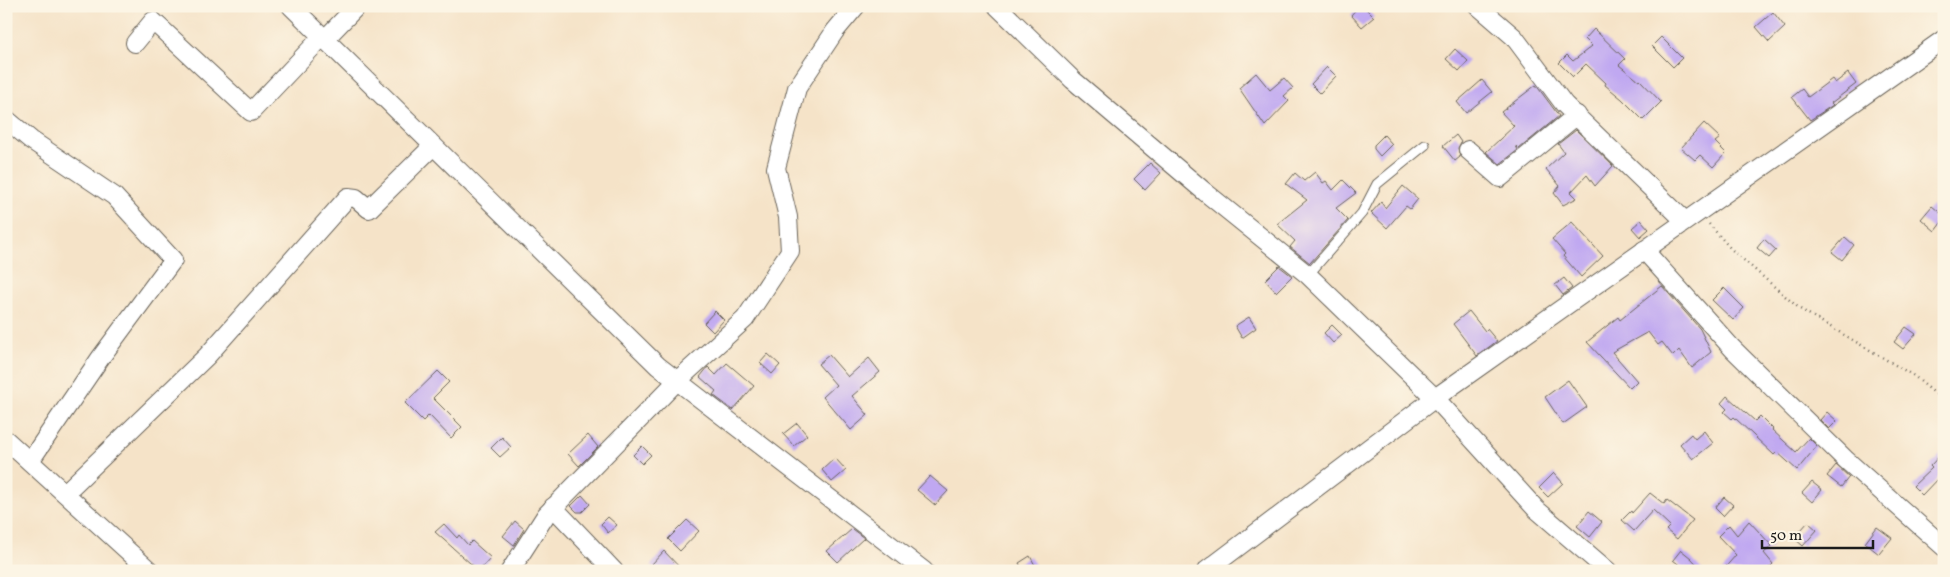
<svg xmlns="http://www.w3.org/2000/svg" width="1950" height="577" viewBox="0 0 1950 577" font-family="Vollkorn,serif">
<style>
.building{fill:#c0a8f1}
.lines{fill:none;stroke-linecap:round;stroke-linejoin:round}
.lane-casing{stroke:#686258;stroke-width:11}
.street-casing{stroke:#686258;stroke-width:20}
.path{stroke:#686258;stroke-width:2.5;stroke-dasharray:1 4;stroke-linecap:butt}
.lane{stroke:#fff;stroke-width:9}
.street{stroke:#fff;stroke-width:18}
</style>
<rect width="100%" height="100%" fill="#fcf5e5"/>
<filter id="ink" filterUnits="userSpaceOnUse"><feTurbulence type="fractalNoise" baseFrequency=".02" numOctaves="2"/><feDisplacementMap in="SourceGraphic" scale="10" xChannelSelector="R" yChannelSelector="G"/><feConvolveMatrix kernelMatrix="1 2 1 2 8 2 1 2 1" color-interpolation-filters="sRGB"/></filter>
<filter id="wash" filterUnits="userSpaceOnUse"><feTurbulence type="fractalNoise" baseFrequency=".0096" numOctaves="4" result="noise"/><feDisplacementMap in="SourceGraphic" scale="20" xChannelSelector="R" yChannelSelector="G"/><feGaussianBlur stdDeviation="1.12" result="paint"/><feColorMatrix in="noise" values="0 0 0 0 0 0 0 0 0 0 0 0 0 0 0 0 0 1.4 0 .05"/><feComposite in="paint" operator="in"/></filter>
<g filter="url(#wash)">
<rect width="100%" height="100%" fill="#f5e3c8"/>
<g id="blocks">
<g class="building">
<path d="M 1359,6 L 1363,6 L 1374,17 L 1362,27 L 1351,15 Z"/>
<path d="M 1773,12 L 1785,27 L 1769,42 L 1756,27 Z"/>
<path d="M 1594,29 L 1625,59 L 1619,65 L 1639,81 L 1640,80 L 1661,102 L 1643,120 L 1622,99 L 1605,85 L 1606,83 L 1586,64 L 1573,77 L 1559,63 L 1567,55 L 1573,61 L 1592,46 L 1585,39 Z"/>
<path d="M 1661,37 L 1682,58 L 1673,67 L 1652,46 Z"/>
<path d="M 1455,49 L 1468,61 L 1459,71 L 1446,59 Z"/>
<path d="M 1327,67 L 1336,76 L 1320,93 L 1311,84 Z"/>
<path d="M 1256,73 L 1270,90 L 1284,78 L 1293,88 L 1284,96 L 1289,101 L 1265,126 L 1239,88 Z"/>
<path d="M 1848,73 L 1856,84 L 1831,103 L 1833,105 L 1810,120 L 1792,97 L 1802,89 L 1808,97 L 1832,79 L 1835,83 Z"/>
<path d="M 1482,80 L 1492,92 L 1466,113 L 1457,102 Z"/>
<path d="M 1536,85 L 1559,116 L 1519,149 L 1516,146 L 1518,150 L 1500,164 L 1486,152 L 1514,126 L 1501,112 Z"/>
<path d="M 1704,123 L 1720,138 L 1715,142 L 1726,153 L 1713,167 L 1700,155 L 1695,160 L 1681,148 Z"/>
<path d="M 1576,130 L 1613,166 L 1595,186 L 1587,175 L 1571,192 L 1577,198 L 1563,205 L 1554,193 L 1560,186 L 1546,169 L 1564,152 L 1558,144 Z"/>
<path d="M 1384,135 L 1392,144 L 1380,156 L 1374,149 L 1374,145 Z"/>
<path d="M 1456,135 L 1461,142 L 1458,148 L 1460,157 L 1455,161 L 1443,146 Z"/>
<path d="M 1150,163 L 1161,173 L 1145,190 L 1134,179 Z"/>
<path d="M 1315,172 L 1323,183 L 1326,181 L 1333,190 L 1343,180 L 1356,193 L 1336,208 L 1348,220 L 1310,263 L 1290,247 L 1295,241 L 1277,224 L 1307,200 L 1286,184 L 1295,173 L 1304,181 Z"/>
<path d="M 1403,186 L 1418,199 L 1410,209 L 1406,206 L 1387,228 L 1371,213 L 1381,202 L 1385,208 Z"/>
<path d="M 1932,206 L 1944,216 L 1944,219 L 1935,231 L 1921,219 Z"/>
<path d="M 1641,220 L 1649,229 L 1640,237 L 1632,228 Z"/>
<path d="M 1572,222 L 1603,256 L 1581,277 L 1563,256 L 1565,254 L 1552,239 Z"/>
<path d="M 1845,237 L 1854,245 L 1842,260 L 1832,252 Z"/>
<path d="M 1764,239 L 1776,250 L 1769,258 L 1757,248 Z"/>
<path d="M 1279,266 L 1292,276 L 1276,292 L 1265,280 Z"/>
<path d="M 1564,278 L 1572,288 L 1563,295 L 1555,285 Z"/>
<path d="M 1662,286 L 1700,329 L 1711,352 L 1692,368 L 1679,350 L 1673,356 L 1662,342 L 1658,345 L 1648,332 L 1612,352 L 1637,381 L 1630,388 L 1587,342 L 1618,317 L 1620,320 Z"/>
<path d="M 1724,288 L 1744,308 L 1733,320 L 1712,300 Z"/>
<path d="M 715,311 L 724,320 L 713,332 L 704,323 Z"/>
<path d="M 1469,311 L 1485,331 L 1487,329 L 1497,341 L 1477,356 L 1453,324 Z"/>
<path d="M 1249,317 L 1256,328 L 1242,338 L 1235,326 Z"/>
<path d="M 1332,325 L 1342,335 L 1333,343 L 1324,333 Z"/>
<path d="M 1906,327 L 1916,334 L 1903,349 L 1894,342 Z"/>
<path d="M 768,354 L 780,365 L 772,374 L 760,363 Z"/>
<path d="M 829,355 L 848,377 L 869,358 L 880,372 L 852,396 L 868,415 L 851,430 L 823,397 L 836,385 L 818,364 Z"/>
<path d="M 727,363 L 754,386 L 733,410 L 713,395 L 716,391 L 700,377 L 708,367 L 716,375 Z"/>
<path d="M 438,371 L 449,382 L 433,398 L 462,427 L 451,438 L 429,415 L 423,421 L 405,403 Z"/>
<path d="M 1568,380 L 1587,407 L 1563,424 L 1545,397 Z"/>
<path d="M 1727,396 L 1755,421 L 1760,416 L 1773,429 L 1772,430 L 1796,452 L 1809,438 L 1817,446 L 1797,470 L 1777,452 L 1774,455 L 1734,417 L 1732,419 L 1724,412 L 1727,409 L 1721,403 Z"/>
<path d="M 1827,412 L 1837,421 L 1829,429 L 1820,420 Z"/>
<path d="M 797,423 L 807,435 L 794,446 L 783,434 Z"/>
<path d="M 1704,431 L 1713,443 L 1693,459 L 1680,444 L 1691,434 L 1695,439 Z"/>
<path d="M 588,435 L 598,447 L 579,466 L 568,454 Z"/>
<path d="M 502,437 L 511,447 L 500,457 L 491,448 Z"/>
<path d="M 642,446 L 651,455 L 642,464 L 633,455 Z"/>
<path d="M 1944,451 L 1944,479 L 1940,476 L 1922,495 L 1913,486 L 1932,468 L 1930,466 Z"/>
<path d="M 835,458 L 846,470 L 832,482 L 822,470 Z"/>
<path d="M 1836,465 L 1849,477 L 1841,487 L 1827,476 Z"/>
<path d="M 1554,473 L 1563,483 L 1548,497 L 1539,488 Z"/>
<path d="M 930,476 L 948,491 L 935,505 L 917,490 Z"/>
<path d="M 1812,482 L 1822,490 L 1812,502 L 1802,493 Z"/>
<path d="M 1650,493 L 1664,504 L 1667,500 L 1693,520 L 1677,539 L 1666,530 L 1670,526 L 1653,510 L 1634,531 L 1622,520 L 1631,511 L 1632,513 Z"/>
<path d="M 582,495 L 590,504 L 582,512 L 577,512 L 571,506 Z"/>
<path d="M 1724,497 L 1733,505 L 1723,516 L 1715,508 Z"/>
<path d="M 1589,511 L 1602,522 L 1590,537 L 1577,526 Z"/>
<path d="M 608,517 L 617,525 L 608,533 L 601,524 Z"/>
<path d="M 687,520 L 699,531 L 680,551 L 668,539 Z"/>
<path d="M 515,521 L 524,529 L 514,545 L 503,536 Z"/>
<path d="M 1749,521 L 1772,546 L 1764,553 L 1773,564 L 1766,571 L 1722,571 L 1736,555 L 1718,536 L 1729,525 L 1737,535 Z"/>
<path d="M 1808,522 L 1817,530 L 1803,546 L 1794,538 Z"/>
<path d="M 444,524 L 457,538 L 459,535 L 468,545 L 472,541 L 491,558 L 479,571 L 435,532 Z"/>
<path d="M 1877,527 L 1892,538 L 1879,554 L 1865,543 Z"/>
<path d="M 852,529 L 864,538 L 838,562 L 827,551 Z"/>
<path d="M 1681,550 L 1691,558 L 1703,571 L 1687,571 L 1673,560 Z"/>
<path d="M 664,551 L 683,571 L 657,571 L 651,565 Z"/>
<path d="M 1030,556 L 1036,567 L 1030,571 L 1023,571 L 1019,563 Z"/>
</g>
</g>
</g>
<g filter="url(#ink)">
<use href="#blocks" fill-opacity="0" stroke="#686258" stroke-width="1"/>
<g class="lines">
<g class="lane-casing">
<path id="lane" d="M 1308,275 L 1362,213 L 1377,184 L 1425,145"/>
</g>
<g class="street-casing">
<g id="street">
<path d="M 291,6 L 658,366 L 924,571"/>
<path d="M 997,6 L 1073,80 L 1205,192 L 1308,275 L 1435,398 L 1536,509 L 1608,571"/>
<path d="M 1478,6 L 1514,37 L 1564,104 L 1685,221"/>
<path d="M 325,39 L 357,6"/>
<path d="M 135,43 L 153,21 L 251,112 L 322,37"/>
<path d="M 6,119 L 31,140 L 114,196 L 173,260 L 101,357 L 30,461"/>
<path d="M 1468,150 L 1500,178 L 1577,115"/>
<path d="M 1644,250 L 1733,349 L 1845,459 L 1944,547"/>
<path d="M 6,440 L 150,571"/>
<path d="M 65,493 L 207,356 L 348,197 L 356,198 L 369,209 L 433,146"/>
<path d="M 553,507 L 614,571"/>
<path d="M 510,571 L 546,515 L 677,381 L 745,319 L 790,251 L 788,217 L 776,168 L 797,88 L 835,31 L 856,6"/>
<path d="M 1206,571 L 1435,398 L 1944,39"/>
</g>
</g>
<path class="path" d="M 1709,224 L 1731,249 L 1800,309 L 1914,376 L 1944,401"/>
<use href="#lane" class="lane"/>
<use href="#street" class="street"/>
</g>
</g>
<rect width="1950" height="577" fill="none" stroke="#fcf5e5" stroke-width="25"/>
<path d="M1762 540v8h111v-8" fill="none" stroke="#1c1c1c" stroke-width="2.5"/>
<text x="1770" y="540" font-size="15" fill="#1c1c1c" stroke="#fcf5e5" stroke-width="4" paint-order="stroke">50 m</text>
</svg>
